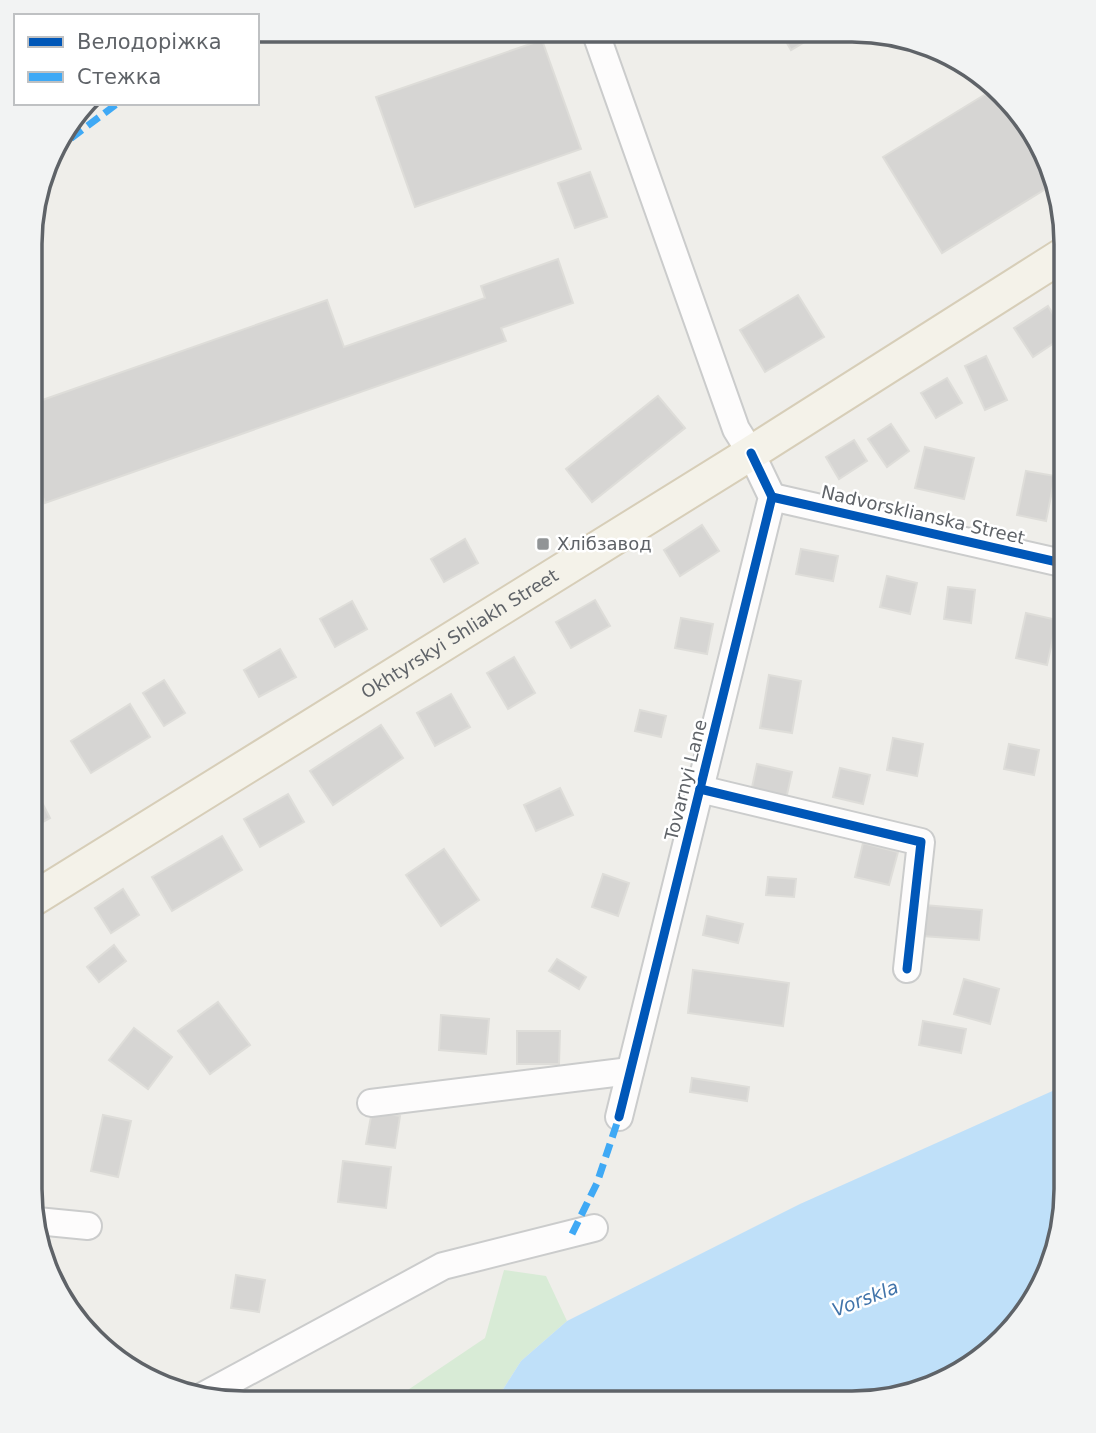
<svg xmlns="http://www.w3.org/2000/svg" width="1096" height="1433" viewBox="0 0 1096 1433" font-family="'DejaVu Sans',sans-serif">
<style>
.green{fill:#d8ebd6}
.water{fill:#bfe0f9}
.building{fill:#d6d5d3;stroke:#deddd9;stroke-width:2}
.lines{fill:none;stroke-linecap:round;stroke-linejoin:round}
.minor-casing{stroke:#cbcccc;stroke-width:30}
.major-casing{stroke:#d7ceb8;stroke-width:37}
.minor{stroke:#fdfcfc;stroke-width:26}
.major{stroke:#f4f2e9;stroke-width:33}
.quiet{stroke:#3fa9f5;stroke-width:7;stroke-dasharray:14 7;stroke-linecap:butt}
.cycleway-casing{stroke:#fff;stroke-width:13}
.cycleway{stroke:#0057b8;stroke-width:9}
.poi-dot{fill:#919496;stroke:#fff;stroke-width:2.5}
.labels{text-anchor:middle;stroke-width:5;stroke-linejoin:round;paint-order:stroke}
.street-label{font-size:18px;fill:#5f6368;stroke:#fff}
.poi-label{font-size:18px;fill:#5f6368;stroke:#fff;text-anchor:start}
.water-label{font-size:19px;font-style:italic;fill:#4174aa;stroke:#fff}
.rim{fill:none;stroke:#5f6368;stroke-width:3.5}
</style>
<rect width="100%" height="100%" fill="#efeeea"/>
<path class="green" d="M 504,1270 L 546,1276 L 567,1321 L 521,1361 L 495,1402 L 390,1402 L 485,1338 Z"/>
<path class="water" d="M 1066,1085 L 1066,1203 L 1030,1308 L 947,1381 L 852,1403 L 495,1402 L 521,1361 L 567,1321 L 800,1204 Z"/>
<g class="building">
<path d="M 780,31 L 823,31 L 791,50 Z"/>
<path d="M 542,40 L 581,149 L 415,207 L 376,97 Z"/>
<path d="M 994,89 L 1044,149 L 1052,185 L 942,253 L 883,157 Z"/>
<path d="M 590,172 L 607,217 L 575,228 L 558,183 Z"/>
<path d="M 558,259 L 573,303 L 501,328 L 506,341 L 45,503 L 31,463 L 31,404 L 327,300 L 344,347 L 485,298 L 481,286 Z"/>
<path d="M 798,295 L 824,337 L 765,372 L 740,330 Z"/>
<path d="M 1048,306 L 1066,335 L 1033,357 L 1014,328 Z"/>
<path d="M 986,356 L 1007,400 L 985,410 L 965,366 Z"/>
<path d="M 947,378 L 962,403 L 936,418 L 921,393 Z"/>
<path d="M 658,396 L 685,428 L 592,502 L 566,469 Z"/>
<path d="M 891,424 L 909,451 L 887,467 L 868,439 Z"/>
<path d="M 854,440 L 867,461 L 839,479 L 826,457 Z"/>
<path d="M 925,447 L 974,458 L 964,499 L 915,488 Z"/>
<path d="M 1026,471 L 1055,476 L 1046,521 L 1017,515 Z"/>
<path d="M 702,525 L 719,551 L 680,576 L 664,550 Z"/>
<path d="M 465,539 L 478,563 L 444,582 L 431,559 Z"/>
<path d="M 801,549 L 838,556 L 833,581 L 796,574 Z"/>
<path d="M 887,576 L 917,583 L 910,614 L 880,607 Z"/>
<path d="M 948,587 L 975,590 L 971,623 L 944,619 Z"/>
<path d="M 595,600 L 610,626 L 571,648 L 556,622 Z"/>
<path d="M 352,601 L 367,629 L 335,647 L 320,619 Z"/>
<path d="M 1026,613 L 1057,620 L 1047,665 L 1016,658 Z"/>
<path d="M 681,618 L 713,624 L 707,654 L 675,648 Z"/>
<path d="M 280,649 L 296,677 L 259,697 L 244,670 Z"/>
<path d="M 514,657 L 535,693 L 508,709 L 487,673 Z"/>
<path d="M 769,675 L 801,681 L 792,733 L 760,728 Z"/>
<path d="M 164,680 L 185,713 L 164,726 L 143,693 Z"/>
<path d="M 451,694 L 470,727 L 435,746 L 417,713 Z"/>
<path d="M 130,704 L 150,737 L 91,773 L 71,741 Z"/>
<path d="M 640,710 L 666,716 L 661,737 L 635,731 Z"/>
<path d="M 381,725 L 403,758 L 333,805 L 310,771 Z"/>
<path d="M 893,738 L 923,744 L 917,776 L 887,770 Z"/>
<path d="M 1009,744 L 1039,750 L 1034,775 L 1004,769 Z"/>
<path d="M 757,764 L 792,772 L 786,799 L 751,792 Z"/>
<path d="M 840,768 L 870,775 L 863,804 L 833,797 Z"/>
<path d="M 31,781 L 50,818 L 30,829 Z"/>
<path d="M 560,788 L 573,815 L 536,831 L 524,805 Z"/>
<path d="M 288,794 L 304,822 L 260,847 L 244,819 Z"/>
<path d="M 222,836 L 242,870 L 172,911 L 152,877 Z"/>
<path d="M 863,843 L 898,852 L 889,885 L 855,877 Z"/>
<path d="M 444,849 L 479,900 L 441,926 L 406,875 Z"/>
<path d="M 603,874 L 629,883 L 618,916 L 592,907 Z"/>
<path d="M 768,877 L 796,879 L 794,897 L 766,895 Z"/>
<path d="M 123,889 L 139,915 L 111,933 L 95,908 Z"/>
<path d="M 924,905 L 982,910 L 979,940 L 922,936 Z"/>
<path d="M 707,916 L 743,924 L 738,943 L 703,935 Z"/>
<path d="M 114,945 L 126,961 L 99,982 L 87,967 Z"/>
<path d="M 557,959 L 586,977 L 579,989 L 549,971 Z"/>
<path d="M 693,970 L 789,983 L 783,1026 L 688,1013 Z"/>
<path d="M 964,979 L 999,989 L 990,1024 L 954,1014 Z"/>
<path d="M 218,1002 L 250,1045 L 210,1074 L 178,1031 Z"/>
<path d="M 441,1015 L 489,1019 L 486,1054 L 439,1050 Z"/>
<path d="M 923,1021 L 966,1029 L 961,1053 L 919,1045 Z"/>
<path d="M 134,1028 L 172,1057 L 148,1089 L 109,1060 Z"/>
<path d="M 517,1031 L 560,1031 L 559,1064 L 517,1064 Z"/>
<path d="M 692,1078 L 749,1087 L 747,1101 L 690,1092 Z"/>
<path d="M 372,1111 L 400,1116 L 395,1148 L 366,1144 Z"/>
<path d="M 103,1115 L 131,1121 L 118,1177 L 91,1171 Z"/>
<path d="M 343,1161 L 391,1167 L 386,1208 L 338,1202 Z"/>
<path d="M 236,1275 L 265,1280 L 259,1312 L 231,1308 Z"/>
</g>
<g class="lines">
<g class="minor-casing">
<g id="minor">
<path d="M 595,31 L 736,429 L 751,453 L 772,497 L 619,1117"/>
<path d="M 772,497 L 1066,564"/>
<path d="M 700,789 L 921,842 L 907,969"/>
<path d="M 371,1103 L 630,1071"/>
<path d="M 37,1221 L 88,1226"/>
<path d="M 203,1396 L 443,1266 L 594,1228"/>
</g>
</g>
<g class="major-casing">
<g id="major">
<path id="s1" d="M 30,901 L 751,453 L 1066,253"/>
</g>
</g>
<use href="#minor" class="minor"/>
<use href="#major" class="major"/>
<g class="quiet">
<path d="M 434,37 L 453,30"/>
<path d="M 54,151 L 118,103"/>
<path d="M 572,1234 L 597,1183 L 619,1117"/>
</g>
<g class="cycleway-casing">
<g id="cycleway">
<path d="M 772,497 L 1066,564"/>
<path d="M 700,789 L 921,842 L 907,969"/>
<path d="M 619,1117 L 772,497 L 751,453"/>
</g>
</g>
<use href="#cycleway" class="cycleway"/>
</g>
<rect class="poi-dot" x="536" y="537" width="14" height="14" rx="3.5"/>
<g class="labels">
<g class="street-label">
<text transform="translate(923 515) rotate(13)" y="6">Nadvorsklianska Street</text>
<text dy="6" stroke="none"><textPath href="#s1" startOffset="506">Okhtyrskyi Shliakh Street</textPath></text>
<text transform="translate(686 780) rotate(-76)" y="6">Tovarnyi Lane</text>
</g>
<g class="poi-label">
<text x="557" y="550">Хлібзавод</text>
</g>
<g class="water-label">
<text transform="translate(865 1298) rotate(-21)" y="7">Vorskla</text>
</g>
</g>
<path d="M0 0H1096V1433H0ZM244 42H852A202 202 0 0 1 1054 244V1189A202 202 0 0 1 852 1391H244A202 202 0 0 1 42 1189V244A202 202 0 0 1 244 42Z" fill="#f2f3f3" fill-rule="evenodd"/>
<path class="rim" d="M244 42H852A202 202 0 0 1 1054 244V1189A202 202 0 0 1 852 1391H244A202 202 0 0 1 42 1189V244A202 202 0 0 1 244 42Z"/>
<rect x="14" y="14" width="245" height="91" fill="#ffffff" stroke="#bfc1c3" stroke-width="2"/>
<rect x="28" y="37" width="35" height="10" fill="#0057b8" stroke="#bfc1c3" stroke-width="2"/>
<text x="77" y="49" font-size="21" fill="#5f6368">Велодоріжка</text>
<rect x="28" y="72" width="35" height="10" fill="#3fa9f5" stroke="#bfc1c3" stroke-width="2"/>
<text x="77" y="84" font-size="21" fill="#5f6368">Стежка</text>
</svg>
